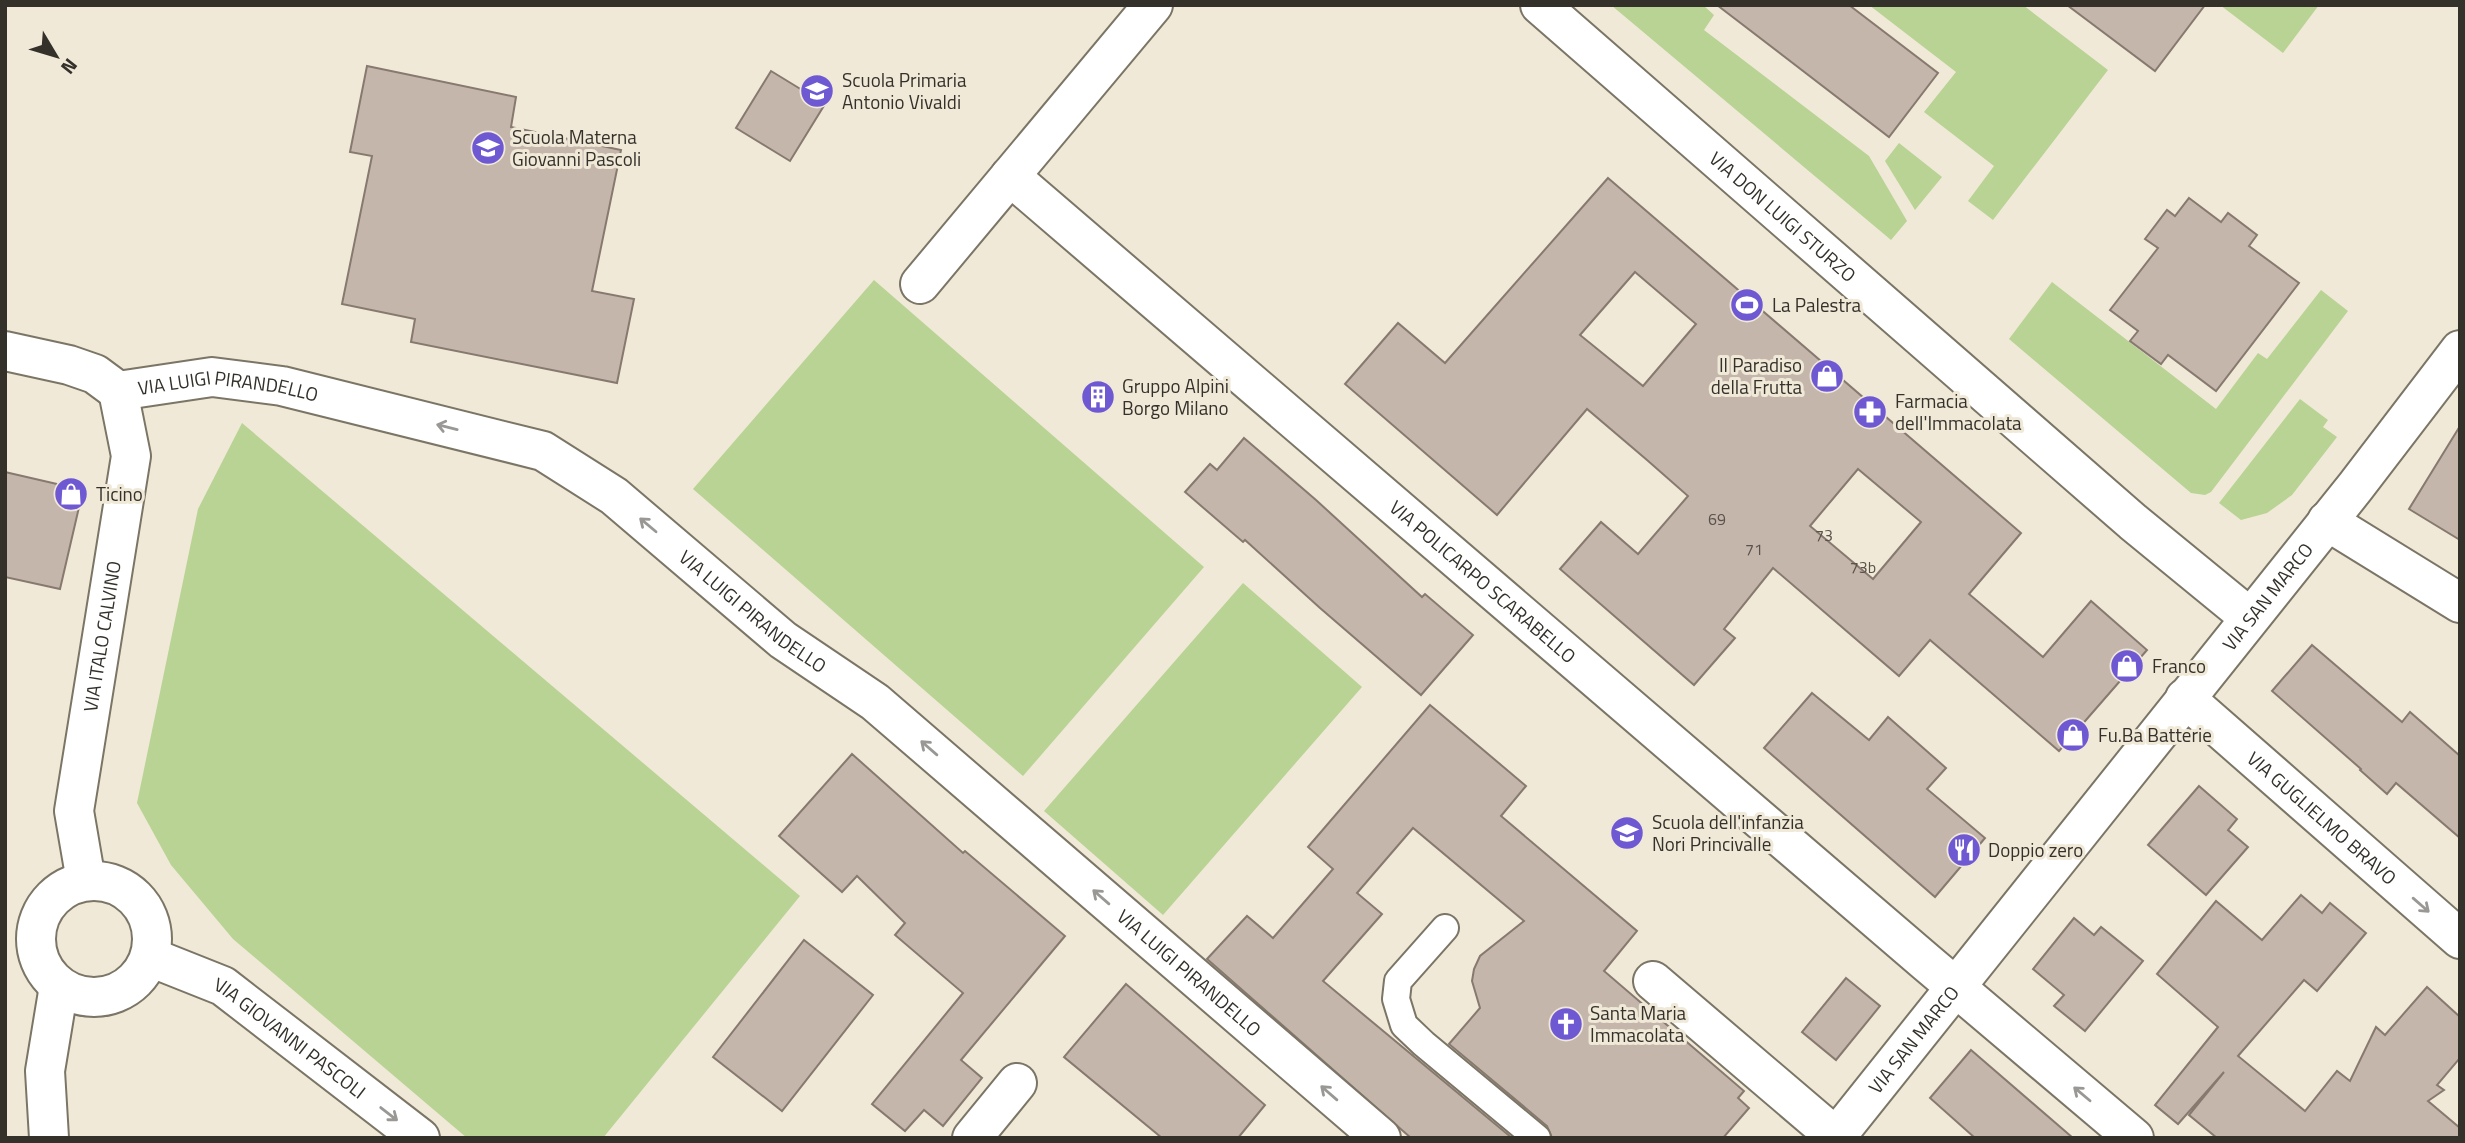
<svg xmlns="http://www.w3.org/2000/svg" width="2465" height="1143" font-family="'Titillium Web',sans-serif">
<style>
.green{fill:#b8d393}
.building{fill:#c5b6ab;stroke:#87796f;stroke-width:2;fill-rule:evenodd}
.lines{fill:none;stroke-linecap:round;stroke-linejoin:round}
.service-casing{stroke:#7b7566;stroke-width:30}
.minor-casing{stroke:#7b7566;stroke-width:42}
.tertiary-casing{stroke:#7b7566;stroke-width:42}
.secondary-casing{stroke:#7b7566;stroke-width:42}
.service{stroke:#fff;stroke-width:26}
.minor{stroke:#fff;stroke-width:38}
.tertiary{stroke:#fff;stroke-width:38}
.secondary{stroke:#fff;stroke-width:38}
.oneway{stroke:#9a9895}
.labels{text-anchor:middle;stroke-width:6;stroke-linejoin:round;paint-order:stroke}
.number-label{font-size:16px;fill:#58524b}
.poi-label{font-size:19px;fill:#34312b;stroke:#f0e9d8;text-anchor:start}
.street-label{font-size:19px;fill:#34312b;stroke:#f0e9d8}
</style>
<rect width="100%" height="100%" fill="#f0e9d8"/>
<g class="green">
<polygon points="1611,5 1703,5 1714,15 1704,30 1869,156 1907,221 1891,240"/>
<polygon points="1869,5 2023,5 2108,70 1993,220 1968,201 1994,166 1924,112 1956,72"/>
<polygon points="2220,5 2319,5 2283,53"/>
<polygon points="1899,143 1942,177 1915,210 1885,161"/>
<polygon points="874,280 1204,567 1023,776 693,489"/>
<polygon points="2052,282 2216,409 2258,353 2267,359 2321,290 2348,311 2211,492 2205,495 2191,493 2009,339"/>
<polygon points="2300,399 2328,420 2323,427 2337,437 2292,495 2267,513 2241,520 2219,503"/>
<polygon points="242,423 800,896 603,1138 467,1138 233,939 171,865 137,803 198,509"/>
<polygon points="1243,583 1362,687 1163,915 1044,811"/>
</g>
<g class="building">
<polygon points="1717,5 1849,5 1938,73 1889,137"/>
<polygon points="2067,5 2205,5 2155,71"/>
<polygon points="367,66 516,97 511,127 621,150 592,291 634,299 617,383 411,342 415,319 342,304 372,156 350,152"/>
<polygon points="771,71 825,104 790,161 736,128"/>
<path d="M1608,178L2021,533L1969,594L2043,657L2091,601L2147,650L2059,751L1930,640L1899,676L1773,568L1724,629L1735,638L1694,685L1560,569L1601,522L1638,554L1688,496L1647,460L1587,409L1497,515L1345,384L1398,323L1445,363ZM1635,272L1696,324L1643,386L1580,335ZM1858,469L1921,522L1873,579L1810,526Z"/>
<polygon points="2189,198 2221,222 2228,213 2257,235 2249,246 2299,283 2216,391 2168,355 2161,364 2130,341 2138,331 2110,310 2158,248 2145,239 2167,210 2175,216"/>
<polygon points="2460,426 2460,540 2409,509"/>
<polygon points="1244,438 1316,500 1422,597 1425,594 1473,635 1421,695 1320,608 1245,540 1243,542 1185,492 1210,464 1217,470"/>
<polygon points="5,472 83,490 60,589 5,577"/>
<polygon points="2312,645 2402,722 2410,712 2460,756 2460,838 2396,783 2387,794 2360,770 2361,769 2272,691"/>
<polygon points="1812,693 1869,740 1888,717 1946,768 1927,789 1985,838 1935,897 1764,748"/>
<polygon points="1430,705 1526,786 1501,816 1637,931 1604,971 1744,1091 1738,1098 1749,1108 1723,1138 1552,1138 1547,1126 1449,1044 1480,1008 1472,981 1474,969 1480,956 1524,921 1413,828 1357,893 1382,914 1323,981 1512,1138 1411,1138 1207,959 1247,916 1273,938 1333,869 1308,847"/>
<polygon points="852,754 963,853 965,851 1065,936 961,1060 982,1078 943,1126 924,1110 905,1131 872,1104 963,993 895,935 905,923 857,876 842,892 779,836"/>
<polygon points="2199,786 2237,819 2228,830 2248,847 2206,895 2148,845"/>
<polygon points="2301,895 2322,913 2330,903 2366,933 2317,991 2304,980 2238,1056 2305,1111 2337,1071 2350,1081 2376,1027 2385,1035 2427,987 2460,1017 2460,1058 2437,1085 2444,1090 2428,1101 2460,1128 2460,1138 2217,1138 2189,1115 2224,1072 2178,1124 2155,1105 2218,1027 2157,974 2216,901 2262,940"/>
<polygon points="2074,918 2094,935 2101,927 2143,961 2085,1031 2054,1006 2064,995 2033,969"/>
<polygon points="804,940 873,995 782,1111 713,1057"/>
<polygon points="1846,978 1880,1006 1836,1060 1802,1032"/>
<polygon points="1126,984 1265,1105 1238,1138 1162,1138 1064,1057"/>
<polygon points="1971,1050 2073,1138 1975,1138 1930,1098"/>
</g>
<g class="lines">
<g class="service-casing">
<polyline id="service" points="1445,928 1398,981 1396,999 1404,1025 1424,1044 1537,1138"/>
</g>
<g class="minor-casing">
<g id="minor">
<path id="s1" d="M1010,176L1926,962L2134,1138"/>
<polyline points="920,284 1153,5"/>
<path id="s2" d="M5,351L69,365L95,374L118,391L212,377L282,386L543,451L614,496L783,640L875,702L1381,1138"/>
<path id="s3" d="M2185,698L2460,939"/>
<circle cx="94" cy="939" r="58"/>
<path id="s4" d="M86,881L74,811L131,456L118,391"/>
<path id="s5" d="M150,957L223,986L420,1138"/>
<polyline points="1653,981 1836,1137"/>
<polyline points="49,1138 45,1071 59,986"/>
<polyline points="972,1138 1017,1083"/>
</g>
</g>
<g class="tertiary-casing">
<g id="tertiary">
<path id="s6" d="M1540,5L2133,522L2249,617"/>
<polyline points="2327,521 2460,603"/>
</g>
</g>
<g class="secondary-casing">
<g id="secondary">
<path id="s7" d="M1835,1138L2356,486L2460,350"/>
</g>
</g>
<use href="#service" class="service"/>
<use href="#minor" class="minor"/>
<use href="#tertiary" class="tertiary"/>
<use href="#secondary" class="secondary"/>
</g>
<defs><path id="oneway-shaft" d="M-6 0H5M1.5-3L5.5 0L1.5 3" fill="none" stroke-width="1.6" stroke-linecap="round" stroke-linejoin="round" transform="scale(1.75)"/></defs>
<g class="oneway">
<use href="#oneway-shaft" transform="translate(447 427) rotate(-166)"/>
<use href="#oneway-shaft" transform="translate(648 525) rotate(-140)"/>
<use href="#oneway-shaft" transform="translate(929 748) rotate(-139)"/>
<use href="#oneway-shaft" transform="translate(1101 897) rotate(-139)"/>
<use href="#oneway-shaft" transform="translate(2421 905) rotate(41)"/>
<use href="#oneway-shaft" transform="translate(1329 1093) rotate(-139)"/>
<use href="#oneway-shaft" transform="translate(2082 1094) rotate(-140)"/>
<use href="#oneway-shaft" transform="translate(389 1114) rotate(38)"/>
</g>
<defs>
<g id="school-disc" transform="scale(1.75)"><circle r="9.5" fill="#6f59d3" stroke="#f0e9d8"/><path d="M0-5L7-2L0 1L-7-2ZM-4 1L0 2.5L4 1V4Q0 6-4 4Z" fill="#fff"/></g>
<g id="stadium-disc" transform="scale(1.75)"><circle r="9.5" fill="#6f59d3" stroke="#f0e9d8"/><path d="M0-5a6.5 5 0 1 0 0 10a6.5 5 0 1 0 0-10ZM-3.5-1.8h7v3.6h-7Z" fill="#fff"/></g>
<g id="shop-disc" transform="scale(1.75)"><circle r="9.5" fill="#6f59d3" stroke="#f0e9d8"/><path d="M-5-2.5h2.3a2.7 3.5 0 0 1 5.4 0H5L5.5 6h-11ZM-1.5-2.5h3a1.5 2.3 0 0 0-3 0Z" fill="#fff"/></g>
<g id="building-disc" transform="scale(1.75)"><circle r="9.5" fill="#6f59d3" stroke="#f0e9d8"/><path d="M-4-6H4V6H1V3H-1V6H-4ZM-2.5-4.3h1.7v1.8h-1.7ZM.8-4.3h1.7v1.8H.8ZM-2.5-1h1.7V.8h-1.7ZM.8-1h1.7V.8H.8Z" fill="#fff"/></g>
<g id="pharmacy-disc" transform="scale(1.75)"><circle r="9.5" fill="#6f59d3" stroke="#f0e9d8"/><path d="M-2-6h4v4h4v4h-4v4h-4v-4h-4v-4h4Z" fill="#fff"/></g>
<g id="restaurant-disc" transform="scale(1.75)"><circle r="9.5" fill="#6f59d3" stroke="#f0e9d8"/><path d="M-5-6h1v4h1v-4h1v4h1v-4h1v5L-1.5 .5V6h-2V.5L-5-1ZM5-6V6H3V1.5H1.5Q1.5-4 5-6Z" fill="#fff"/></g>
<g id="church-disc" transform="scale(1.75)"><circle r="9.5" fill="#6f59d3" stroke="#f0e9d8"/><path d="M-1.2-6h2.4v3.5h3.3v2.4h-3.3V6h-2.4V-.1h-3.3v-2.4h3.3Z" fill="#fff"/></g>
</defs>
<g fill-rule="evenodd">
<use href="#school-disc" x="817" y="91"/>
<use href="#school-disc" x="488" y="148"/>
<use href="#stadium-disc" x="1747" y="305"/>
<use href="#shop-disc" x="1827" y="376"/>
<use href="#building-disc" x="1098" y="397"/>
<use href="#pharmacy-disc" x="1870" y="412"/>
<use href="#shop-disc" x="71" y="494"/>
<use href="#shop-disc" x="2127" y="666"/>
<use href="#shop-disc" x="2073" y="735"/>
<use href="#school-disc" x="1627" y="833"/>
<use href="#restaurant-disc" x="1964" y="850"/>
<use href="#church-disc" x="1566" y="1024"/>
</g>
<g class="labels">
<g class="number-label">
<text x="1717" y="525">69</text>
<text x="1824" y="541">73</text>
<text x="1754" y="555">71</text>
<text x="1863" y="573">73b</text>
</g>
<g class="poi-label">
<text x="842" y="87">Scuola Primaria<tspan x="842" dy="22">Antonio Vivaldi</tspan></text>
<text x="512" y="144">Scuola Materna<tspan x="512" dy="22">Giovanni Pascoli</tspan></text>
<text x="1772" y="312">La Palestra</text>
<text x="1802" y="372" text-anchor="end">Il Paradiso<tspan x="1802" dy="22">della Frutta</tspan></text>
<text x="1122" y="393">Gruppo Alpini<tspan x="1122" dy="22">Borgo Milano</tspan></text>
<text x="1895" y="408">Farmacia<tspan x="1895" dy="22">dell'Immacolata</tspan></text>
<text x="96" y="501">Ticino</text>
<text x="2152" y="673">Franco</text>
<text x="2098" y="742">Fu.Ba Batterie</text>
<text x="1652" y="829">Scuola dell'infanzia<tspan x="1652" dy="22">Nori Princivalle</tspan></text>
<text x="1988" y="857">Doppio zero</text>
<text x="1590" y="1020">Santa Maria<tspan x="1590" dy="22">Immacolata</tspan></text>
</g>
<g class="street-label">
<text dy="7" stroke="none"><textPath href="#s6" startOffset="322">VIA DON LUIGI STURZO</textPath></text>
<text dy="7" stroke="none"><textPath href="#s2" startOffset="233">VIA LUIGI PIRANDELLO</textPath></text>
<text dy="7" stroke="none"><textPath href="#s1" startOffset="623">VIA POLICARPO SCARABELLO</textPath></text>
<text dy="7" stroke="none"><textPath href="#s7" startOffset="693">VIA SAN MARCO</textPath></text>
<text dy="7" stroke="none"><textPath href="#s2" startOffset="821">VIA LUIGI PIRANDELLO</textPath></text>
<text dy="7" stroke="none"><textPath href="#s4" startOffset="248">VIA ITALO CALVINO</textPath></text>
<text dy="7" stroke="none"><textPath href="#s3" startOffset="182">VIA GUGLIELMO BRAVO</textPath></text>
<text dy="7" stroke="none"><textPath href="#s2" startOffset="1388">VIA LUIGI PIRANDELLO</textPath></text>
<text dy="7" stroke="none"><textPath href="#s5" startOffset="163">VIA GIOVANNI PASCOLI</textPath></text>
<text dy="7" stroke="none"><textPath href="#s7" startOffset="126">VIA SAN MARCO</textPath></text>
</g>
</g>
<rect width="2465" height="1143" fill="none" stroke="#34312b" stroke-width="14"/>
<g transform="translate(56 56) rotate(128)" stroke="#f0e9d8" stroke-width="5" paint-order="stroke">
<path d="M0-5L12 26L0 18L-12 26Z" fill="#34312b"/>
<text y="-10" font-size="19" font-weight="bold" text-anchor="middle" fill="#34312b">N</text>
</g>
</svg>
